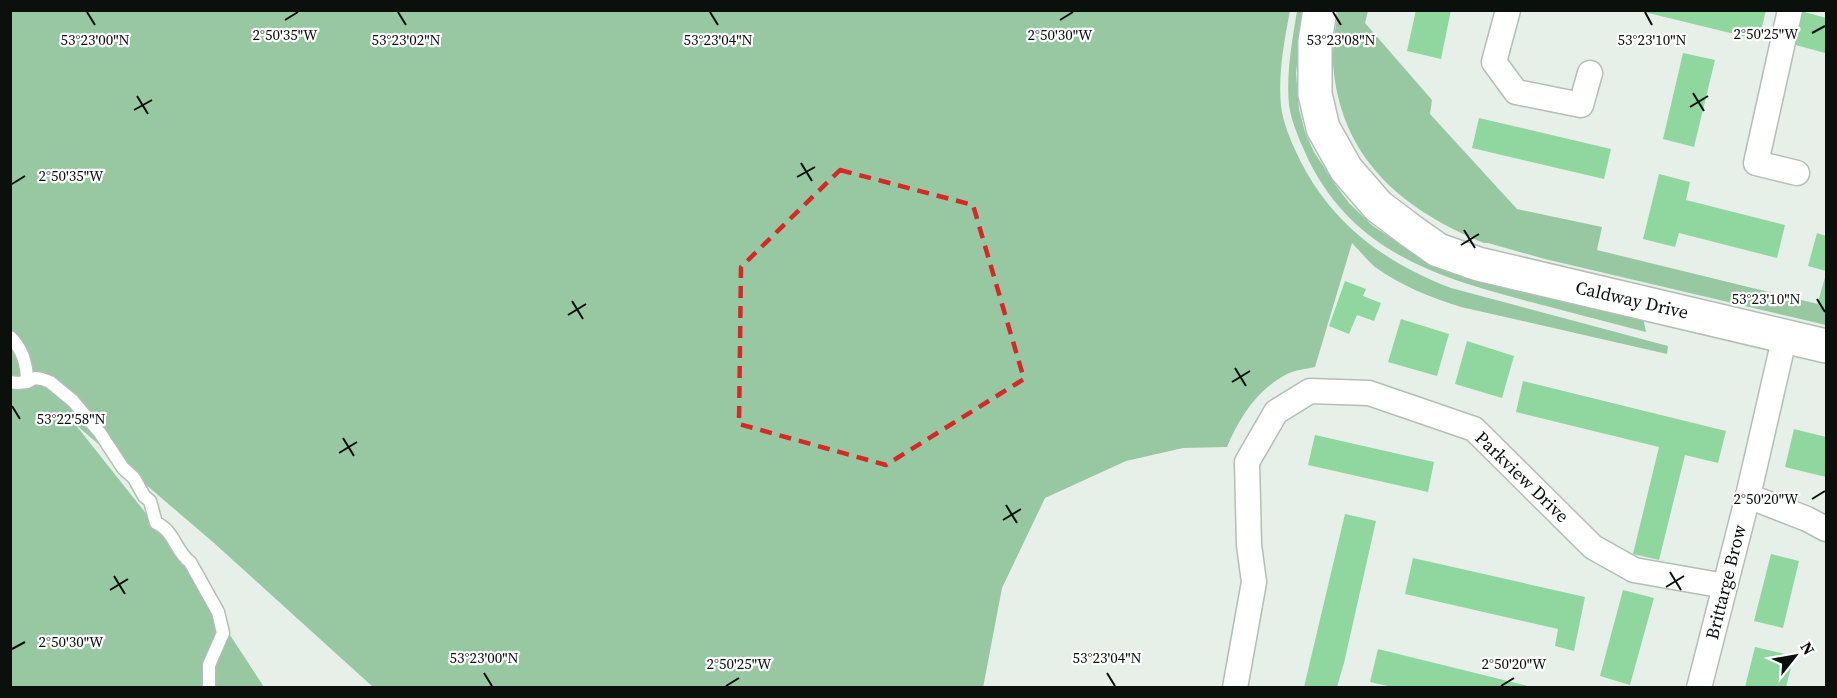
<svg xmlns="http://www.w3.org/2000/svg" width="1837" height="698" font-family="'Source Serif 4',serif">
<style>
.green{fill:#97c8a1}
.building{fill:#90d69f}
.lines{fill:none;stroke-linecap:round;stroke-linejoin:round}
.lane-casing{stroke:#b4beb6;stroke-width:15}
.street-casing{stroke:#b4beb6;stroke-width:27}
.secondary-casing{stroke:#b4beb6;stroke-width:36}
.lane{stroke:#fff;stroke-width:12}
.street{stroke:#fff;stroke-width:24}
.secondary{stroke:#fff;stroke-width:33}
.marked{fill:none;stroke:#d62828;stroke-width:4.5;stroke-dasharray:12 8;stroke-linejoin:round}
.ticks{fill:none;stroke:#0c100d;stroke-width:2}
.labels{text-anchor:middle;stroke-width:4.5;stroke-linejoin:round;paint-order:stroke}
.street-label{font-size:18px;fill:#0c100d;stroke:#fff}
.ticks-label{font-size:15px;text-anchor:middle;fill:#0c100d;stroke:#fff;stroke-width:4.5;stroke-linejoin:round;paint-order:stroke}
</style>
<rect width="100%" height="100%" fill="#e6f0e8"/>
<g class="green">
<path d="M10,11H1290C1284,42 1278,74 1281,106C1283,122 1290,139 1297,154C1329,222 1383,262 1451,288L1668,346L1667,354L1461,307C1430,297 1401,286 1375,267C1367,260 1360,251 1352,243L1315,367C1306,369 1295,370 1287,374C1258,389 1239,418 1227,447L1183,448L1126,461L1045,498L1002,588L983,688L373,687L214,543L75,424L171,545L264,687H11Z"/>
<path d="M1297,11H1304L1296,73L1299,109L1305,132L1314,152L1337,187L1349,203L1373,226L1414,253L1643,317L1646,332C1607,322 1569,312 1531,302C1439,278 1355,253 1309,161C1301,143 1292,125 1289,105C1286,74 1292,42 1297,11Z"/>
<path d="M1338,11H1368L1365,23L1432,100L1430,114L1517,209L1602,227L1597,250L1826,306V325L1545,259L1488,243H1484C1406,211 1345,163 1334,74C1331,53 1335,31 1338,11Z"/>
</g>
<g class="building">
<polygon points="1416,10 1451,10 1441,59 1407,51"/>
<polygon points="1636,10 1766,10 1759,40"/>
<polygon points="1801,11 1826,18 1825,53 1792,44"/>
<polygon points="1683,53 1715,60 1694,147 1663,139"/>
<polygon points="1479,118 1611,149 1604,179 1472,148"/>
<polygon points="1659,174 1690,182 1686,200 1785,225 1777,258 1679,233 1675,247 1643,239"/>
<polygon points="1817,233 1826,236 1826,271 1808,266"/>
<polygon points="1826,274 1826,308 1817,305"/>
<polygon points="1345,281 1366,289 1363,296 1381,303 1374,321 1357,315 1349,334 1329,326"/>
<polygon points="1401,319 1449,334 1437,376 1388,362"/>
<polygon points="1467,341 1514,356 1502,398 1455,384"/>
<polygon points="1523,381 1726,431 1718,463 1685,455 1659,560 1633,554 1659,447 1516,412"/>
<polygon points="1794,429 1826,437 1826,477 1785,467"/>
<polygon points="1315,435 1434,462 1428,492 1308,465"/>
<polygon points="1345,514 1376,521 1344,663 1337,687 1304,687"/>
<polygon points="1771,554 1799,561 1783,628 1754,621"/>
<polygon points="1413,558 1585,597 1574,651 1555,646 1558,629 1405,594"/>
<polygon points="1623,590 1654,598 1630,685 1600,676"/>
<polygon points="1755,647 1794,656 1786,687 1745,687"/>
<polygon points="1378,649 1532,687 1392,687 1370,682"/>
</g>
<g class="lines">
<g class="lane-casing">
<g id="lane">
<path d="M10,337C23,349 27,365 27,382"/>
<path d="M10,382L17,383L27,382L35,378L42,379L50,382L73,401L100,433L123,468L134,478L144,496L150,501L156,523C174,530 175,551 190,562L218,612L223,633L209,665V688"/>
</g>
</g>
<g class="street-casing">
<g id="street">
<polyline points="1508,10 1494,62 1516,92 1581,105 1590,73"/>
<polyline points="1790,10 1756,163 1797,173"/>
<polyline points="1748,496 1807,519 1826,529"/>
<polyline points="1235,688 1254,582 1249,545 1247,462 1276,412 1310,391 1369,393 1474,429 1593,547 1634,570 1725,586"/>
<polyline points="1699,688 1748,496 1785,335"/>
</g>
</g>
<g class="secondary-casing">
<polyline id="secondary" points="1320,10 1315,41 1315,94 1323,128 1346,169 1378,206 1411,231 1438,250 1478,264 1826,346"/>
</g>
<use href="#lane" class="lane"/>
<use href="#street" class="street"/>
<use href="#secondary" class="secondary"/>
</g>
<path class="marked" d="M840,170L973,205L1024,379L886,465L739,424L741,267Z"/>
<path class="ticks" d="M87,12L95,25M398,12L406,25M710,12L718,25M1333,12L1341,25M1645,12L1652,25M285,20L298,12M1060,20L1073,12M1812,33L1825,26M1693,93L1704,111M137,96L148,114M1690,107L1708,96M134,110L152,100M801,163L812,181M797,177L815,167M12,184L25,176M1464,230L1475,248M1461,245L1479,234M1817,299L1825,312M572,301L583,319M568,315L586,304M1235,368L1246,386M1232,382L1250,371M12,406L20,419M343,438L354,456M339,453L357,442M1812,499L1825,491M1006,505L1017,523M1003,520L1021,509M1670,572L1681,590M114,576L125,594M1666,587L1684,576M110,590L128,579M12,649L25,642M484,673L492,686M1107,673L1115,686M726,686L739,678M1501,686L1514,678"/>
<g class="labels">
<g class="street-label">
<text transform="translate(1632 300) rotate(13)" y="6">Caldway Drive</text>
<text transform="translate(1522 477) rotate(44)" y="6">Parkview Drive</text>
<text transform="translate(1726 582) rotate(-76)" y="6">Brittarge Brow</text>
</g>
</g>
<g class="ticks-label">
<text x="1766" y="39">2°50'25"W</text>
<text x="285" y="40">2°50'35"W</text>
<text x="1060" y="40">2°50'30"W</text>
<text x="406" y="45">53°23'02"N</text>
<text x="1652" y="45">53°23'10"N</text>
<text x="95" y="45">53°23'00"N</text>
<text x="718" y="45">53°23'04"N</text>
<text x="1341" y="45">53°23'08"N</text>
<text x="71" y="181">2°50'35"W</text>
<text x="1766" y="304">53°23'10"N</text>
<text x="71" y="424">53°22'58"N</text>
<text x="1766" y="504">2°50'20"W</text>
<text x="71" y="647">2°50'30"W</text>
<text x="484" y="663">53°23'00"N</text>
<text x="1107" y="663">53°23'04"N</text>
<text x="739" y="669">2°50'25"W</text>
<text x="1514" y="669">2°50'20"W</text>
</g>
<rect width="1837" height="698" fill="none" stroke="#0c100d" stroke-width="24"/>
<g transform="translate(1795 656) rotate(59)" stroke="#ffffff" stroke-width="4.5" paint-order="stroke">
<path d="M0-4.5L10 22L0 15L-10 22Z" fill="#0c100d"/>
<text y="-9" font-size="16" font-weight="bold" text-anchor="middle" fill="#0c100d">N</text>
</g>
</svg>
